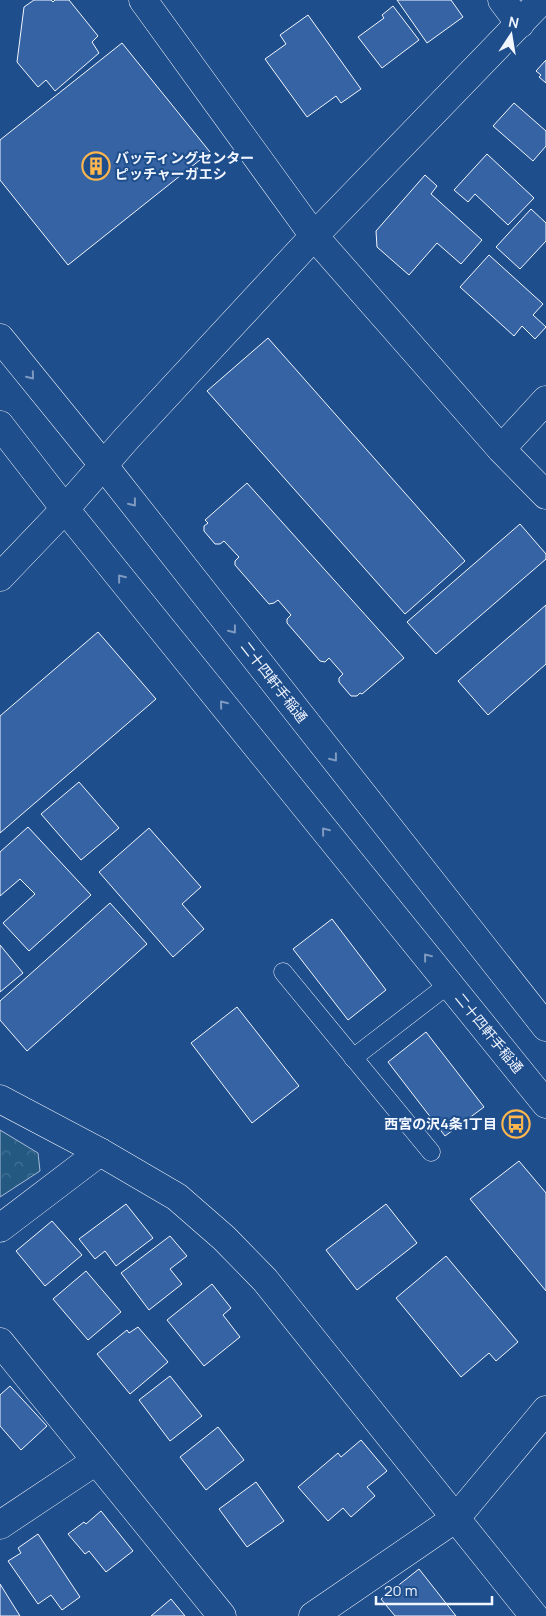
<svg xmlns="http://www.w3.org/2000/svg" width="546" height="1616" font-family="Manrope,'Noto Sans JP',sans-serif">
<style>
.park{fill:url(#park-crowns);stroke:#a8bbd7}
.building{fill:#3563a3;stroke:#f2f6ff}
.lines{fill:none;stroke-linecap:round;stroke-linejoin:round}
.lane-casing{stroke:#f2f6ff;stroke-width:19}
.street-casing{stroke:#f2f6ff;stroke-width:29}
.secondary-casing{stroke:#f2f6ff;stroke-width:29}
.lane{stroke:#1f4e8c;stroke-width:18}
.street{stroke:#1f4e8c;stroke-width:28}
.secondary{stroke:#1f4e8c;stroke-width:28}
.oneway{stroke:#7e9ac0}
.labels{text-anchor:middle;stroke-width:4;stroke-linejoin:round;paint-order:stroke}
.poi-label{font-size:14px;font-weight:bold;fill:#f2f6ff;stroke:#1f4e8c;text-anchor:start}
.street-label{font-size:14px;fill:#f2f6ff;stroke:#1f4e8c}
</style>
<defs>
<pattern id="park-crowns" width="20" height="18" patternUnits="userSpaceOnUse" patternTransform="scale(1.25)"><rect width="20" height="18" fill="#245a82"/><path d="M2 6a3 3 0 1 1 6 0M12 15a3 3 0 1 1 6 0" fill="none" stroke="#447295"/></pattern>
</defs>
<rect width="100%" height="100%" fill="#1f4e8c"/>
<polygon class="park" points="0,1130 38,1153 40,1171 0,1197"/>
<g class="building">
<polygon points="34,0 51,0 53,2 55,0 69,0 98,36 92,42 99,53 55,91 46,80 38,87 17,62 24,7"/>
<polygon points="397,0 451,0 463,17 427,43"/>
<polygon points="393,6 419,40 382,68 358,37 384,18 382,15"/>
<polygon points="308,15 361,89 341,103 336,96 307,117 265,59 286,44 280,35"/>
<polygon points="122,43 210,152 68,265 0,180 0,140"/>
<polygon points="546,60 546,83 539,77 541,75 536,71"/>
<polygon points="514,103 546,131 546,146 533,161 493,126"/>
<polygon points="487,154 534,198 508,225 475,194 468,202 454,190"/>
<polygon points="425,175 437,186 431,194 482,240 461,264 437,243 409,275 377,247 376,231"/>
<polygon points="531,209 546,223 546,241 520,269 496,247"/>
<polygon points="489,255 543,304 533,315 546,327 535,339 522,326 514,336 460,287"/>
<polygon points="268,338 465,561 405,614 207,391"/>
<polygon points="247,483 404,658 362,694 360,693 357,696 351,696 339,682 339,678 343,674 329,658 325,662 320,661 287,623 287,619 291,615 278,600 274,603 269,604 235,565 235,561 239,557 224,541 220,544 215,544 204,531 204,526 208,523 205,520"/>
<polygon points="520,524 546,554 546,559 436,654 407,622"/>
<polygon points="546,605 546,664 488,715 458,681"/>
<polygon points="98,632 156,699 0,833 0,716"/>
<polygon points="79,782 119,828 81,860 41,814"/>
<polygon points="28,827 91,895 29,951 3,923 35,894 20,879 0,896 0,852"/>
<polygon points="149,828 201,887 182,904 204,929 173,957 99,872"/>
<polygon points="110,903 147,944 27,1051 0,1020 0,1001"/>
<polygon points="332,919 386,990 348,1020 293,949"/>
<polygon points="0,945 23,973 0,992"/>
<polygon points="237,1007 299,1086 252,1123 191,1043"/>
<polygon points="426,1032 484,1107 445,1136 388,1062"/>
<polygon points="519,1161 546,1193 546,1291 470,1199"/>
<polygon points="126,1204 153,1238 116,1266 105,1251 95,1259 79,1239"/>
<polygon points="386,1204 417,1243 357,1290 326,1250"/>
<polygon points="52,1221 82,1255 45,1286 16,1251"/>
<polygon points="170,1236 187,1256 170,1269 182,1284 149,1310 121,1273"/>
<polygon points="446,1256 518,1342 496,1361 489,1353 461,1377 396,1298"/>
<polygon points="86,1271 121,1312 88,1340 53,1299"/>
<polygon points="212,1284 231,1308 223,1315 240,1337 204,1366 167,1320"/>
<polygon points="138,1327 168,1362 130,1394 97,1354 127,1330 129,1333"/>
<polygon points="170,1376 202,1416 170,1441 139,1400"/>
<polygon points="10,1386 47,1426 21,1450 0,1426 0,1395"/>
<polygon points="218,1427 244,1460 206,1490 180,1457"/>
<polygon points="361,1440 387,1471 367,1487 375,1496 351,1517 343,1508 328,1521 298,1487 338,1453 341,1457"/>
<polygon points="256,1482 284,1521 247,1547 219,1509"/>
<polygon points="101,1511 133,1551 106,1572 89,1551 85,1554 68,1534 84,1522 86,1524"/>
<polygon points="38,1534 80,1597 62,1610 51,1595 38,1604 8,1561 21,1553 18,1548"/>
<polygon points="419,1569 456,1616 395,1616 381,1599"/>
<polygon points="0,1584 20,1616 0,1616"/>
<polygon points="171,1599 185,1616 151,1616"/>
</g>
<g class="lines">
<g class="lane-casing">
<g id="lane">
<polyline points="283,972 431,1152"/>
<polyline points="353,1058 449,984"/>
</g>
</g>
<g class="street-casing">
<g id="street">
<polyline points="143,0 314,236 501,449 546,495"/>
<polyline points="502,0 520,24"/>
<polyline points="501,449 546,400"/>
<polyline points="0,577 65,509 127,438 314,236 542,0"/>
<polyline points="0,1099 100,1152 177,1197 224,1238 265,1280 534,1616"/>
<polyline points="0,1228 100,1152"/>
<polyline points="0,1342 222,1616"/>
<polyline points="0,1525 96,1461"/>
<polyline points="313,1616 456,1518 546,1410"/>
</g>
</g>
<g class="secondary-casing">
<g id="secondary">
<polyline points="0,338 104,466 546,1027"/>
<polyline points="0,425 65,509 546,1104"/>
</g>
</g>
<use href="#lane" class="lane"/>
<use href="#street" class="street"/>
<use href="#secondary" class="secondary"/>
</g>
<defs><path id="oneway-chevron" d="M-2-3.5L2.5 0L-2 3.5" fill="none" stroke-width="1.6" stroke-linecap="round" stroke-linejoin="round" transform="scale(1.25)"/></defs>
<g class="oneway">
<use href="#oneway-chevron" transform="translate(31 376) rotate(51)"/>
<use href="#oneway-chevron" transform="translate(133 503) rotate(52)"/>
<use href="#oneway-chevron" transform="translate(121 578) rotate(-129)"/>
<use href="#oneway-chevron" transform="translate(233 630) rotate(52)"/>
<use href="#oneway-chevron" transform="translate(223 704) rotate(-129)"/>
<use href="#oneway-chevron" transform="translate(334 758) rotate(52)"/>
<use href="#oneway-chevron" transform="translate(325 831) rotate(-129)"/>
<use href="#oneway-chevron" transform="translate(427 957) rotate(-129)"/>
</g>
<defs>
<g id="building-ring" transform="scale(1.4375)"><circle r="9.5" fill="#1f4e8c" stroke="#ffb74d" stroke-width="1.5"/><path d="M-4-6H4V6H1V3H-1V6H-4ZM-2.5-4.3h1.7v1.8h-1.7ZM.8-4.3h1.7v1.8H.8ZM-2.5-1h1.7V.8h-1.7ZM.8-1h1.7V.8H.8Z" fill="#ffb74d"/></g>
<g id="bus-ring" transform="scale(1.4375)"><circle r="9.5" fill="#1f4e8c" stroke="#ffb74d" stroke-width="1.5"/><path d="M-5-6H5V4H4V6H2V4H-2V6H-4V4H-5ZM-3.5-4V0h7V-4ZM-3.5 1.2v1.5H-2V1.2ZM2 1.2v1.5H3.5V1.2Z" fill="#ffb74d"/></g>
</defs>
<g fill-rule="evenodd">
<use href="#building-ring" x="96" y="166"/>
<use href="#bus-ring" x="516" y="1124"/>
</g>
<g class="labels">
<g class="poi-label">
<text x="115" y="163">バッティングセンター<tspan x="115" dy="16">ピッチャーガエシ</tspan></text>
<text x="497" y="1129" text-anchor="end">西宮の沢4条1丁目</text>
</g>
<g class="street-label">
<text transform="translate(274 682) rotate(52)" y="5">二十四軒手稲通</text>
<text transform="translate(489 1033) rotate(51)" y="5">二十四軒手稲通</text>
</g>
</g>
<g transform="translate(511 35) rotate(12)" stroke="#1f4e8c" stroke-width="4" paint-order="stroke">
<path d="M0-4L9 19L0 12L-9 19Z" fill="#f2f6ff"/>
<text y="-8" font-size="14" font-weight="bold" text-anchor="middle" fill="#f2f6ff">N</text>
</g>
<path d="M376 1596v8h116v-8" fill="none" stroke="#f2f6ff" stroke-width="2.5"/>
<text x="384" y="1596" font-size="15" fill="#f2f6ff" stroke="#1f4e8c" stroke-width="4" paint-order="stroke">20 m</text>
</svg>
